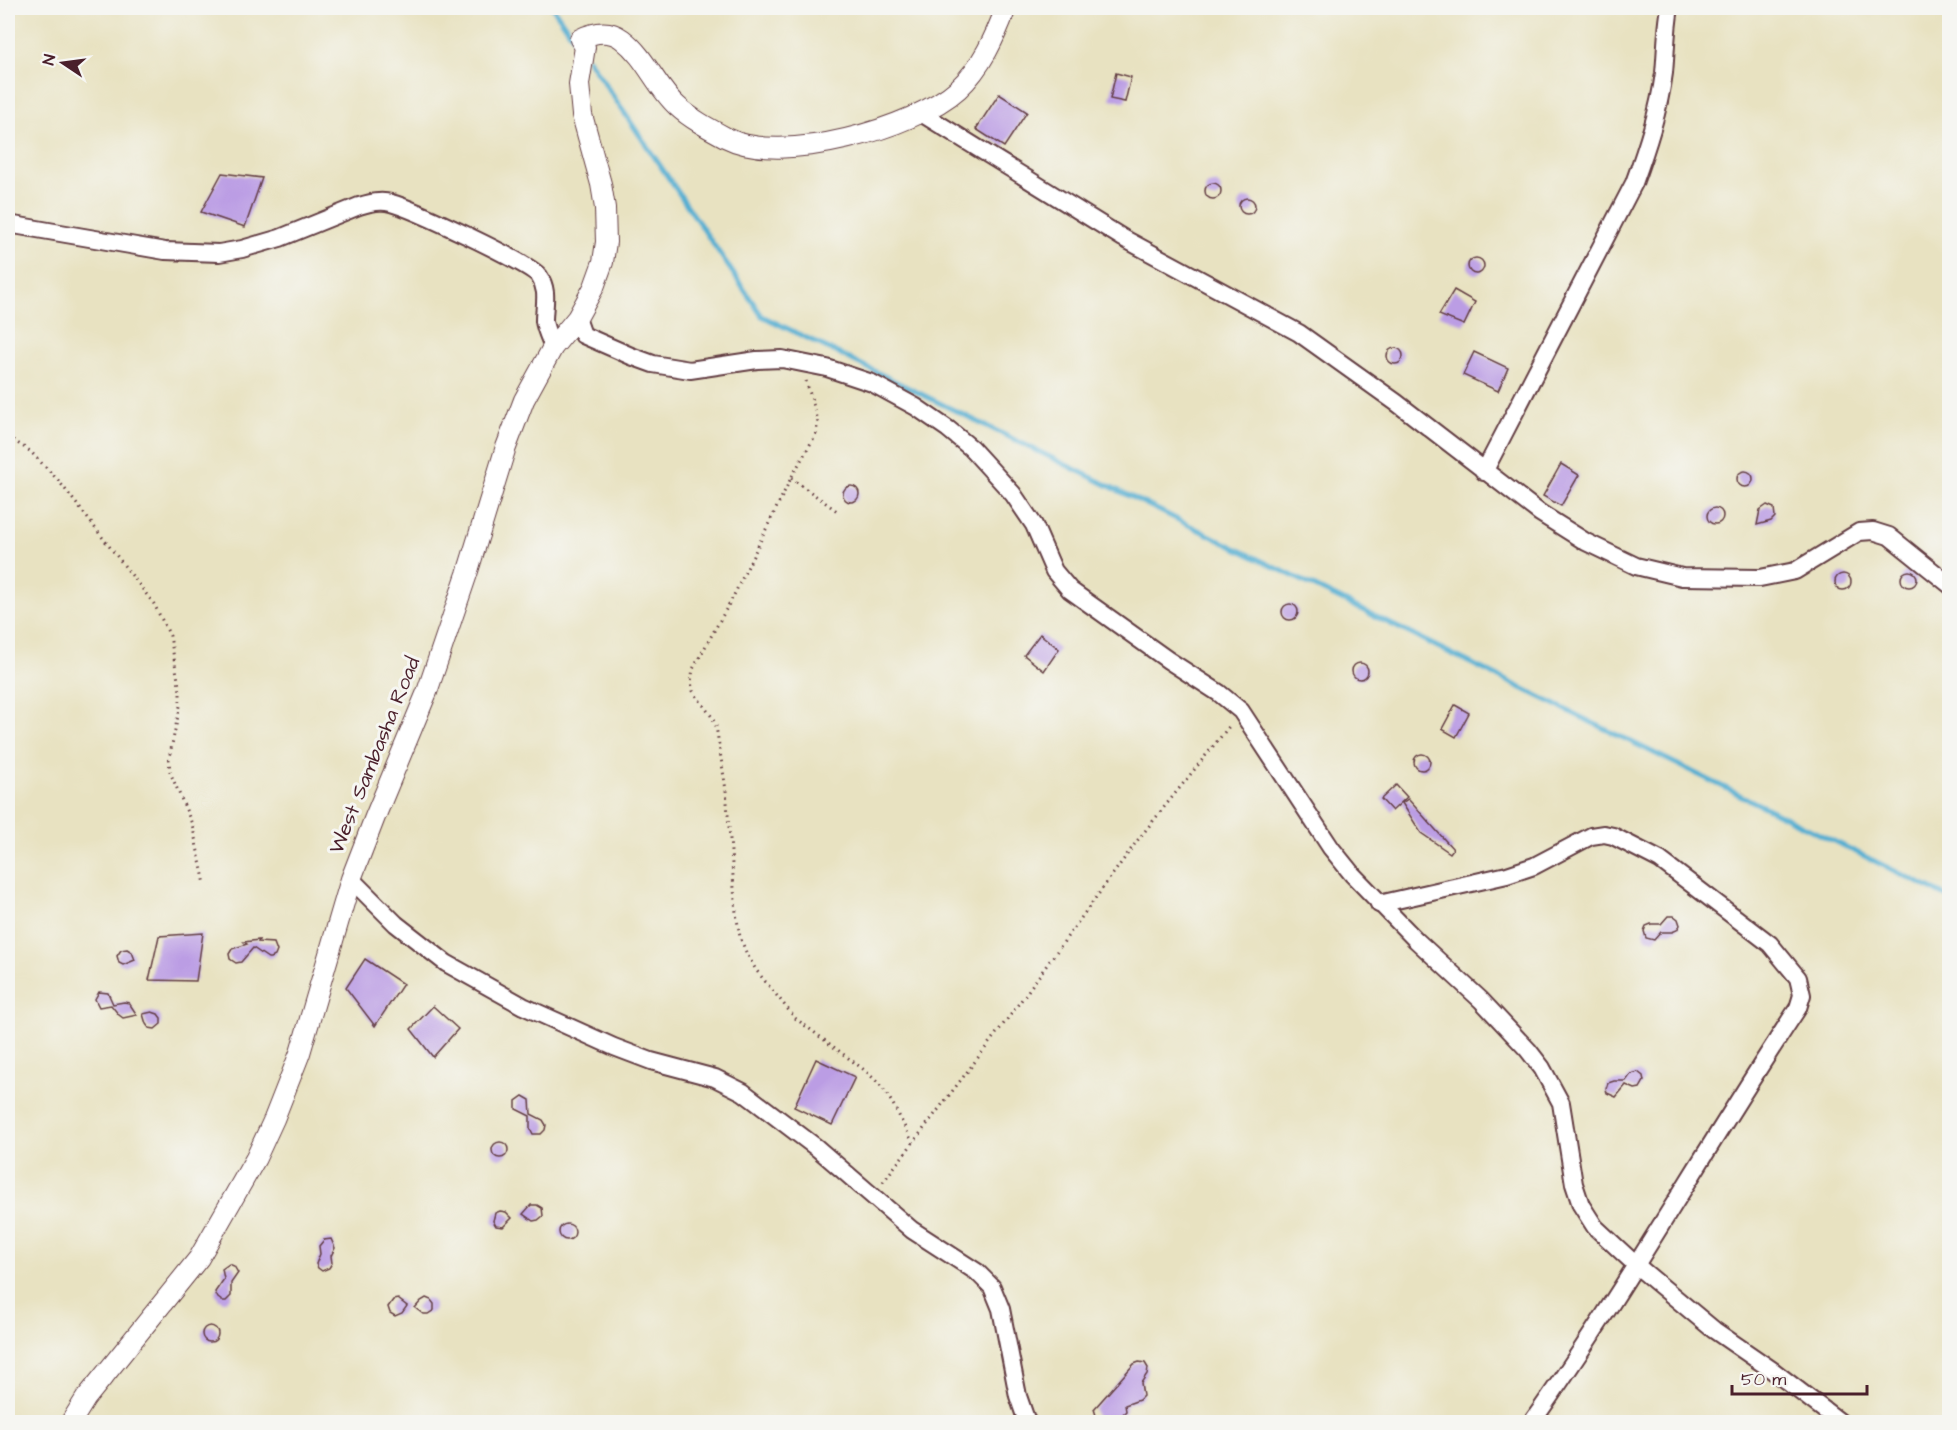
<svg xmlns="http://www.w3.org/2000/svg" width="1957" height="1430" font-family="'Architects Daughter',sans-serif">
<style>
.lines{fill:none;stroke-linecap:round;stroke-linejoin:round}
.stream{stroke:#53aed1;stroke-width:5}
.building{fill:#bb9de4}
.minor-casing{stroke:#623c42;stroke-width:20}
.tertiary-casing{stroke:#623c42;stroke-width:22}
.path{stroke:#623c42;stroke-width:3;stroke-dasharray:1.5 4.5;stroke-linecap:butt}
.minor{stroke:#fff;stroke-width:16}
.tertiary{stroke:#fff;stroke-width:20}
.labels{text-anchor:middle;stroke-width:6;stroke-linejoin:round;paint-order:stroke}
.street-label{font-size:21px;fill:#4a1f2b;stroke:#f6f6f2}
</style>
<rect width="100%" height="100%" fill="#f6f6f2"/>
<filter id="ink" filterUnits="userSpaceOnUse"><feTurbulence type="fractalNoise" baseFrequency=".0167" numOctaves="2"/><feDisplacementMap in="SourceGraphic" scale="12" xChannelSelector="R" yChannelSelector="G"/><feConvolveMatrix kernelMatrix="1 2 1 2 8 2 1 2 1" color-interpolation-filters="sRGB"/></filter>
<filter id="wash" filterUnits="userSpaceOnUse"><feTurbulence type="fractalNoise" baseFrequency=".008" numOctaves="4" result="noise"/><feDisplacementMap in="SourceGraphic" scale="24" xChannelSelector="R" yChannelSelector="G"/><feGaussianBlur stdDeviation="1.35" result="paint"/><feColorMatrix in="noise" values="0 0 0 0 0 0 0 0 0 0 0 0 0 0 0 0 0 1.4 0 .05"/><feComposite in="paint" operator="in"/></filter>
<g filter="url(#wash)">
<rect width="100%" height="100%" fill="#e8e2c1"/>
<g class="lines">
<g class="stream">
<polyline points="553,8 574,38"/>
<polyline points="588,59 762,316 1950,898"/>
</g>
</g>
<g id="blocks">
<g class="building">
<polygon points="1116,73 1131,77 1125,102 1110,99"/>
<polygon points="999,94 1027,112 1004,147 976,129"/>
<polygon points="222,173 262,178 245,227 201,212"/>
<circle cx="1213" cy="191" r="8"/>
<circle cx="1247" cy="206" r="8"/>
<circle cx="1476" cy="266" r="8"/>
<polygon points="1454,290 1475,302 1464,325 1439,315"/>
<circle cx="1395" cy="356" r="8"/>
<polygon points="1474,352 1508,368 1498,391 1463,375"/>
<polygon points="1561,464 1579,475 1561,506 1543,496"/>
<circle cx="1745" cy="479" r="8"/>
<circle cx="851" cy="494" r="8"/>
<polygon points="1767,505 1774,508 1775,517 1771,521 1757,525 1760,510"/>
<circle cx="1715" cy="516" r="8"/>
<circle cx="1909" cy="579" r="8"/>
<circle cx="1843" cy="582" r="8"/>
<circle cx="1290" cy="612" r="8"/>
<polygon points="1040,634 1059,649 1044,671 1024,655"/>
<circle cx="1360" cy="671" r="8"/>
<polygon points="1455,705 1469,713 1456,737 1442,729"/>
<circle cx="1422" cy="762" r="8"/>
<polygon points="1396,785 1407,797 1392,811 1381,799"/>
<polygon points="1408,799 1453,849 1450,853 1421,833 1402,803"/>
<polygon points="1668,916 1674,916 1678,919 1680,925 1677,930 1672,932 1661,932 1654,940 1646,938 1644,931 1646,926 1651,924 1661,924"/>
<polygon points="203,933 196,981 149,980 159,936"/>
<polygon points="259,940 258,942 274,943 277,951 275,956 271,958 268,958 253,948 241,962 236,963 230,959 229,954 232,949 247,944 244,942"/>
<polygon points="127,949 132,952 135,960 123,965 119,963 117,956 121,950"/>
<polygon points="365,959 403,984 375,1026 346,988"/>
<polygon points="99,992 108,993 113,1004 124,1002 129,1003 137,1015 123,1018 119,1015 111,1005 99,1007 95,999"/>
<polygon points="433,1006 458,1029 433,1057 411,1029"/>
<polygon points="152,1012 158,1014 161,1018 161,1024 155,1029 149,1028 146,1024 143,1014"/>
<polygon points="816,1059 855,1077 832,1125 794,1107"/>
<polygon points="1638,1072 1643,1076 1644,1081 1640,1088 1635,1089 1626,1085 1616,1097 1607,1093 1606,1089 1608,1083 1614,1081 1626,1081 1631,1074"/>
<polygon points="523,1096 530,1100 531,1114 543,1120 546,1125 545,1130 541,1134 533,1134 530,1128 530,1116 516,1109 516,1101"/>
<circle cx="500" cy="1150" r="8"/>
<polygon points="531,1205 537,1205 542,1208 543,1216 538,1220 533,1221 523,1214"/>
<polygon points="500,1211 506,1212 512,1218 503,1227 496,1226 493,1221 495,1213"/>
<circle cx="567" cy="1232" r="8"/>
<polygon points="331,1239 335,1248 331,1256 332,1263 329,1268 322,1271 318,1268 316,1264 320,1254 319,1246 324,1240"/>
<polygon points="229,1264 234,1266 238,1273 231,1283 231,1296 226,1301 222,1301 218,1298 215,1292 224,1279 222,1269"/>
<polygon points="426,1298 431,1300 434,1304 434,1310 428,1314 423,1314 415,1308 421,1301"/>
<polygon points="398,1299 407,1306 402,1313 395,1316 390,1313 388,1307 393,1300"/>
<circle cx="210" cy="1334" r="8"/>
<polygon points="1139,1362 1145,1363 1148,1368 1147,1374 1141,1383 1143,1396 1139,1400 1125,1405 1126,1411 1115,1422 1098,1422 1094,1409 1134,1364"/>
</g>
</g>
</g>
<g filter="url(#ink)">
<use href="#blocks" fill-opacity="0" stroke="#623c42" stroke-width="1.5"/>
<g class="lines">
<g class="minor-casing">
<g id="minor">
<polyline points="921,113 1123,238 1299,333 1397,403 1540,513 1586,542 1636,566 1682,577 1760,578 1795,571 1859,532 1873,531 1889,536 1950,585"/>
<path d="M8,224L165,251L219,253L242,249L280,238L359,206C370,203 380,200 391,203C411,208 530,263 539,276C549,291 544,304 544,321C545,329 550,339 553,347"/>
<polyline points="577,318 583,335 631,356 653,364 690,370 757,360 782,359 827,368 872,383 916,407 948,429 971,448 1013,494 1034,525 1054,571 1070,590 1168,660 1219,693 1241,711 1331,848 1352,874 1416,940 1481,1000 1528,1050 1542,1068 1561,1103 1574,1184 1581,1205 1595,1227 1637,1266 1714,1330 1772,1370 1840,1422"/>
<path d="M1484,472L1634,183C1647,147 1659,111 1664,73C1666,52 1666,29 1670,8"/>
<polyline points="351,879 396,924 446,963 523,1006 614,1047 651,1061 715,1078 743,1092 817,1148 912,1230 977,1272 992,1287 1001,1309 1018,1396 1027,1422"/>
<path d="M1379,904L1507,875L1534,866L1591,836L1604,834L1613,836L1660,860L1770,944L1798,978L1802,995L1798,1008C1707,1145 1627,1288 1532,1422"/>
</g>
</g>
<g class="tertiary-casing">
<path id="tertiary" d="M71,1422L86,1398L199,1258L256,1158L274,1119L300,1053L351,879L375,817L427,692L467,574L505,450L524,400L553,347L577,318L594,287L603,262L606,242L605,208L601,184L582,115L579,84L585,47L580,39C594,32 609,29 622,39C646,57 656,87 677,106C691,119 710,129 727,138C781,166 915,128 958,89C982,67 995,37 1006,8"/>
</g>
<g class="path">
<polyline points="806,381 818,420 816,434 791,478 734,595 693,669 691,682 693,691 712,717 716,726 726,790 736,913 740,937 746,952 756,970 795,1018 867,1072 882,1087 893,1104 913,1143"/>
<polyline points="8,437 30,451 58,480 154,604 170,636 180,691 180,706 169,759 170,772 192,824 205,884"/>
<polyline points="791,478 837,511"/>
<polyline points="883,1182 1009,1017 1137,841 1231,724"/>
</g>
<use href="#minor" class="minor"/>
<use href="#tertiary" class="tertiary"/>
</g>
</g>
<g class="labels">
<g class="street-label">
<text transform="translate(374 755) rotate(-68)" y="7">West Sambasha Road</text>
</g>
</g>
<rect width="1957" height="1430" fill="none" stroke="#f6f6f2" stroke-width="30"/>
<g transform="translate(63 63) rotate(283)" stroke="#f6f6f2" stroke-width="4.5" paint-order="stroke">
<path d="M0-4.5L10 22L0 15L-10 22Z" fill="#4a1f2b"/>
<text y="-9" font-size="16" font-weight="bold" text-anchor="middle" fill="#4a1f2b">N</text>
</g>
<path d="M1732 1385v9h135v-9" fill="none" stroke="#4a1f2b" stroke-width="3"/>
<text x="1741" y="1385" font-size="18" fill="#4a1f2b" stroke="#f6f6f2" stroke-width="4.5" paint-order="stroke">50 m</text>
</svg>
